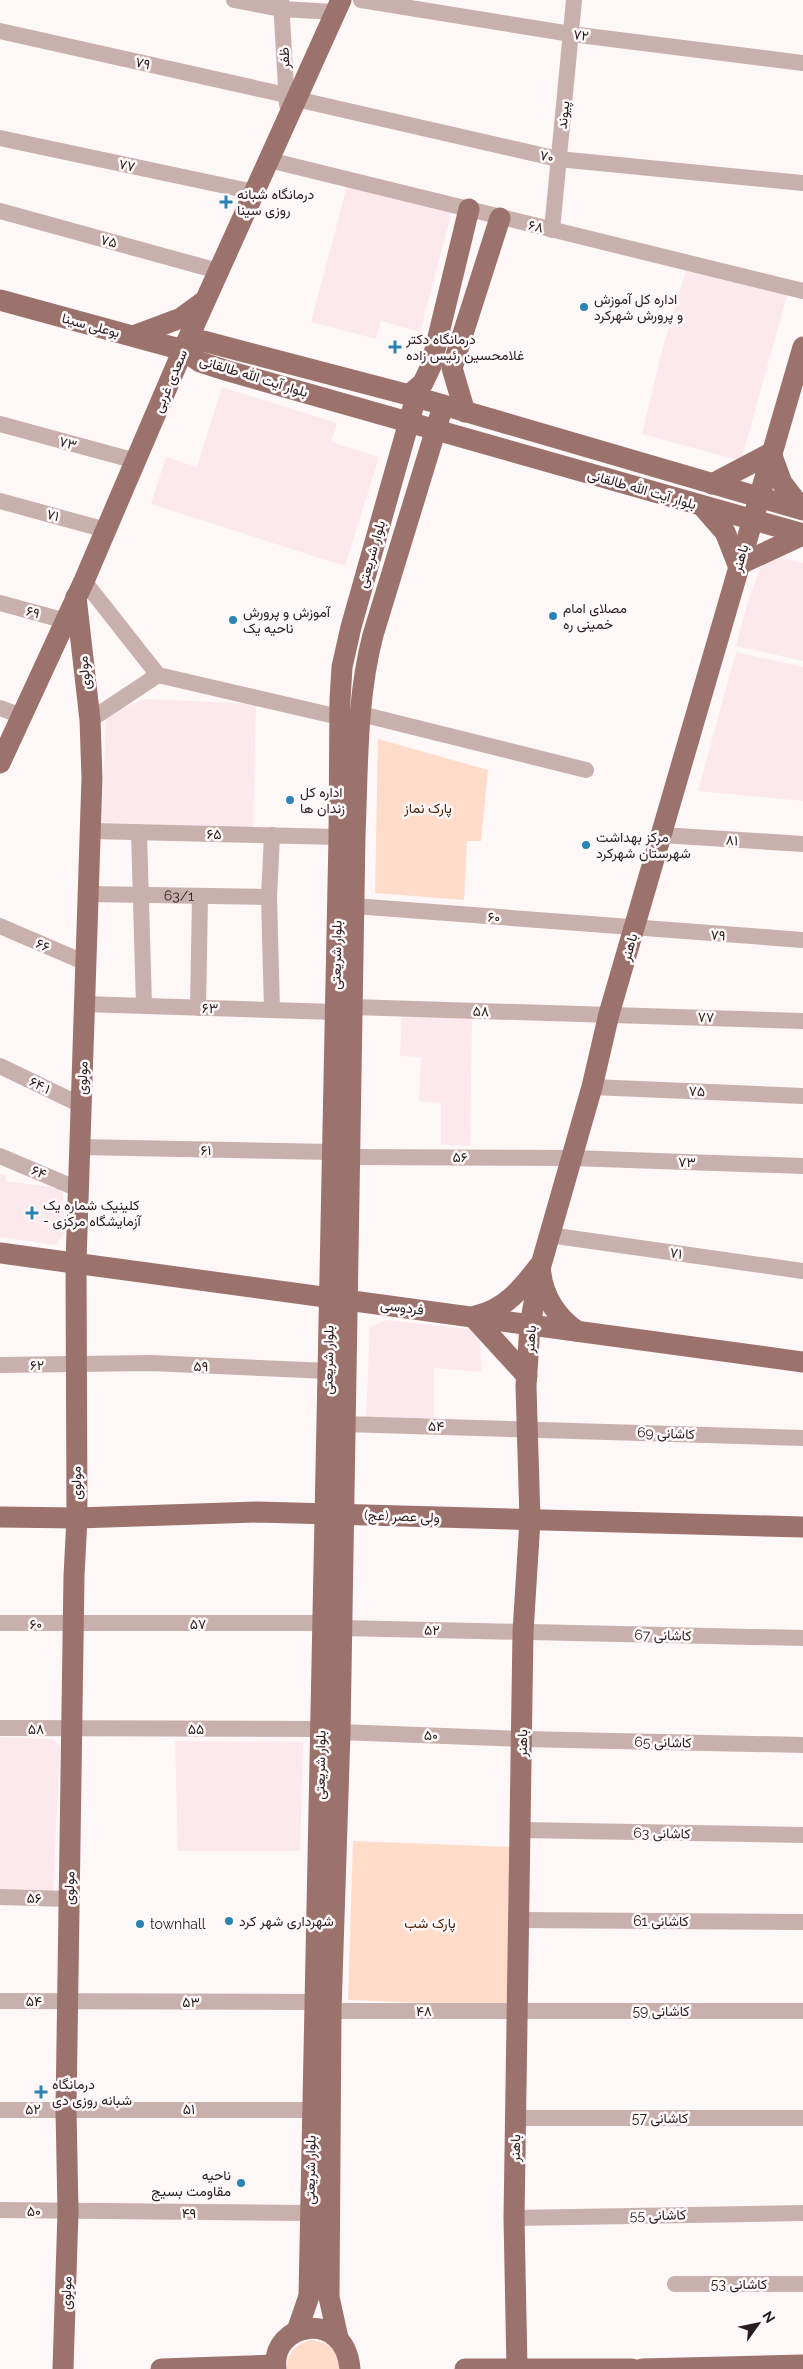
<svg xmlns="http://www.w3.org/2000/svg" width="803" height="2369" font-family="Raleway,Vazirmatn,sans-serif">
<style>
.built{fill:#fbe9ed}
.green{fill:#fedcc9}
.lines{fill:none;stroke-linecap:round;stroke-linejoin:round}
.minor{stroke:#c8b0ac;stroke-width:16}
.major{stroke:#9c726d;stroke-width:21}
.poi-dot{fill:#2b83b2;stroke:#fef7f8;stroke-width:2}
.labels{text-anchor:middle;stroke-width:5;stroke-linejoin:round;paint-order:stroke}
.street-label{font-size:14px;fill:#291d20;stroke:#fef7f8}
.poi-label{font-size:14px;fill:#291d20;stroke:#fef7f8;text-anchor:start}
.park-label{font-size:14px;fill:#481f02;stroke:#fef7f8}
</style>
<rect width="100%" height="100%" fill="#fef7f8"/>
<g class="built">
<polygon points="348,183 452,211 420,332 381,321 376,339 311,322"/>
<polygon points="687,267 787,295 741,461 642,434 663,347"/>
<polygon points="222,387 337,423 331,442 379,457 345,566 151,504 166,457 197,467"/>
<polygon points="766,555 803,563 803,661 736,646 748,601"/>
<polygon points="736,652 803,667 803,801 698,791"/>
<polygon points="146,699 256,704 253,829 102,826 106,714"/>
<polygon points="402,1015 472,1017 470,1146 441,1145 441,1103 419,1101 421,1057 400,1056"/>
<polygon points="0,1174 6,1175 6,1181 59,1188 63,1193 65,1232 56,1245 0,1237"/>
<polygon points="386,1320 479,1330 482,1372 434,1368 434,1418 366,1420 370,1327"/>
<polygon points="0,1737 53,1739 60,1746 53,1892 0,1891"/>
<polygon points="175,1741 303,1742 300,1851 178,1851"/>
</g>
<g class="green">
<polygon points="378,739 488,770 481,841 467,841 464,900 375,893"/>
<polygon points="353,1841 512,1847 507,2006 348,2000"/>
<path d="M310,2340C329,2341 338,2351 340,2369H287C286,2353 296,2345 310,2340Z"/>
</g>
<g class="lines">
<g class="minor">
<polyline points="234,0 281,9 335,12"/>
<polyline points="281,0 287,105"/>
<polyline points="361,0 571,34 803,63"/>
<polyline points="0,31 286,95"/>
<polyline points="296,99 558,159 803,183"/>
<polyline points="0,138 254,192"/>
<polyline points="269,160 803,291"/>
<polyline points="0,211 218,271"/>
<polyline points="552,230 574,0"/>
<polyline points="0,424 136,461"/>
<polyline points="0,501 106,530"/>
<polyline points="84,581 158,675 339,717"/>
<polyline points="0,603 66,621"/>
<polyline points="0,708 22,716"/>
<polyline points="361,714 586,770"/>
<polyline points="90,720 158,675"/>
<polyline points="90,831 339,837"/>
<polyline points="139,832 144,1006"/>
<polyline points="662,835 803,844"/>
<path id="s1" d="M88,894L269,897"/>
<polyline points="354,906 803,940"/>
<polyline points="0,926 86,963"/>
<polyline points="84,1004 335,1012"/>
<polyline points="352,1007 803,1021"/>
<polyline points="198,1008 200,896"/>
<polyline points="272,1010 269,897 272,835"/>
<polyline points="0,1066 81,1105"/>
<polyline points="592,1087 803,1096"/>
<polyline points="79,1147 332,1152"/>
<polyline points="0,1156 78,1189"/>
<polyline points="349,1157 572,1158 803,1166"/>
<polyline points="549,1235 803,1271"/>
<polyline points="0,1365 151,1363 328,1371"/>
<polyline points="344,1424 803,1438"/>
<polyline points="0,1623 323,1623"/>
<polyline points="341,1628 803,1638"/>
<polyline points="0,1728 321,1729"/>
<polyline points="340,1732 523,1739 803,1745"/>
<polyline points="521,1830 803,1835"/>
<polyline points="0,1897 68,1899"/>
<polyline points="520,1920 803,1922"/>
<polyline points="0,2001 314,2002"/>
<polyline points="331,2011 803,2011"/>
<polyline points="0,2110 312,2110"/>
<polyline points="516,2118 803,2118"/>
<polyline points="0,2210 309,2213"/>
<polyline points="514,2218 803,2213"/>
<polyline points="675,2284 803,2284"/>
</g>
<g class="major">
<polyline points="0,300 183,350 200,362 228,371 803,534"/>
<polyline points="133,336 181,318 203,302"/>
<polyline points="183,350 203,341 409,395 803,510"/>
<polyline points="409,395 423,383 431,366 469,209"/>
<polyline points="465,412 452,368 500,218"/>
<polyline points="771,453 782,483 802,509"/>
<polyline points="712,484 771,453"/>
<polyline points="703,507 725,532 738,565"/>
<polyline points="738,565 803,535"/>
<polyline points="0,763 84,581 183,350 341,0"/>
<polyline points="0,1253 803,1362"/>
<path d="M541,1274C544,1298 558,1318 577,1331"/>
<path d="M475,1316C505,1310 522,1288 540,1265"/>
<polyline points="473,1317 527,1376"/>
<polyline points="0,1517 77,1518 258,1512 803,1527"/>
<polyline points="297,2331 309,2296 339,837 340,700 342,667 351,627 416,397"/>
<path d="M338,2338L329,2297L331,2011L340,1732L355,835C358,768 356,700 373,635L443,406"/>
<polyline points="517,2368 514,2218 523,1632 530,1520 526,1386 530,1325 541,1265 592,1087 609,1014 803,347"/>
<polyline points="63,2369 68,2212 66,2109 74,1576 77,1518 76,1262 92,778 90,720 76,597"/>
<polyline points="161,2369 275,2365"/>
<path d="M276,2369C270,2322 345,2308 350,2369"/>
<polyline points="465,2369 632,2369"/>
<polyline points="642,2369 803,2365"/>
</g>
</g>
<g class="poi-dot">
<path d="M223.5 194.5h5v5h5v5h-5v5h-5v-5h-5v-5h5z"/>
<circle cx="584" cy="307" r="5"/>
<path d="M392.5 339.5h5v5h5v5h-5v5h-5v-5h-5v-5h5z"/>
<circle cx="553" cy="616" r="5"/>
<circle cx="233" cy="620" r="5"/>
<circle cx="290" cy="800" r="5"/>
<circle cx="586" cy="845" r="5"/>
<path d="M29.5 1205.5h5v5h5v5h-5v5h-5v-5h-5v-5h5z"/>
<circle cx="229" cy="1921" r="5"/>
<circle cx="140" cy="1924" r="5"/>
<path d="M38.5 2084.5h5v5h5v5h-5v5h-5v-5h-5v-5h5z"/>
<circle cx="241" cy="2183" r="5"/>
</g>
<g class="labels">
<g class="street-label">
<text transform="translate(581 35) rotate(7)" y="5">۷۲</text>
<text transform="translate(284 58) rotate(-93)" y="5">ظفر</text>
<text transform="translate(143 63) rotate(13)" y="5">۷۹</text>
<text transform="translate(563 115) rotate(-84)" y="5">پیوند</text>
<text transform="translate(547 156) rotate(12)" y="5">۷۰</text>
<text transform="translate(127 165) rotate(12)" y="5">۷۷</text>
<text transform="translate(536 226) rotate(13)" y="5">۶۸</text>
<text transform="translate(109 241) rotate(15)" y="5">۷۵</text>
<text transform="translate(91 325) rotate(15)" y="5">بوعلی سینا</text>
<text transform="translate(254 376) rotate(17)" y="5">بلوار آیت الله طالقانی</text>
<text transform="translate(170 381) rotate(-67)" y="5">سعدی غربی</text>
<text transform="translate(68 443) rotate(15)" y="5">۷۳</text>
<text transform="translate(642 489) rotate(16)" y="5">بلوار آیت الله طالقانی</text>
<text transform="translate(53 515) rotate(15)" y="5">۷۱</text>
<text transform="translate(371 554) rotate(-74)" y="5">بلوار شریعتی</text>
<text transform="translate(740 558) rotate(-74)" y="5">باهنر</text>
<text transform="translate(33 612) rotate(15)" y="5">۶۹</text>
<text transform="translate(84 673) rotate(-96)" y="5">مولوی</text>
<text transform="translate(214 834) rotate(1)" y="5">۶۵</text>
<text transform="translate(732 840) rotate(4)" y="5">۸۱</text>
<text dy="5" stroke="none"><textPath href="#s1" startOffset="91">63/1</textPath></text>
<text transform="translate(494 917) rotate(5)" y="5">۶۰</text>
<text transform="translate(718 935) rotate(4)" y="5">۷۹</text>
<text transform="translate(43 945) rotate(24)" y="5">۶۶</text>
<text transform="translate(629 947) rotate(-74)" y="5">باهنر</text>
<text transform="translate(336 955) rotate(-89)" y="5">بلوار شریعتی</text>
<text transform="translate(210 1008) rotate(2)" y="5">۶۳</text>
<text transform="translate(481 1011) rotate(2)" y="5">۵۸</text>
<text transform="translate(706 1017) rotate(2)" y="5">۷۷</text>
<text transform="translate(82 1078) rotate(-88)" y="5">مولوی</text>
<text transform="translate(40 1085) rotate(26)" y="5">۶۴.۱</text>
<text transform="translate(697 1091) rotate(2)" y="5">۷۵</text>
<text transform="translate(206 1150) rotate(1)" y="5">۶۱</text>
<text x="460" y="1162">۵۶</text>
<text transform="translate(687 1162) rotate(2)" y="5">۷۳</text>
<text transform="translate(39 1172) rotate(23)" y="5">۶۴</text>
<text transform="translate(676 1253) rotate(8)" y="5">۷۱</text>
<text transform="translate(402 1307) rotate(8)" y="5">فردوسی</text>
<text transform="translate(530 1339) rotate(-86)" y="5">باهنر</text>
<text transform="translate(328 1360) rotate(-89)" y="5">بلوار شریعتی</text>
<text x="37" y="1370">۶۲</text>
<text transform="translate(201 1366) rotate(2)" y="5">۵۹</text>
<text transform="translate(436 1426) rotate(2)" y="5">۵۴</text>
<text transform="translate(666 1433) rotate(2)" y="5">کاشانی 69</text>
<text transform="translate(76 1483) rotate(-91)" y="5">مولوی</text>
<text transform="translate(402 1516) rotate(2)" y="5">ولی عصر (عج)</text>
<text transform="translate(36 1624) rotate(1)" y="5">۶۰</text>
<text x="198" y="1629">۵۷</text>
<text transform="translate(432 1630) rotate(1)" y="5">۵۲</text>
<text transform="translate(663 1635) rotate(1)" y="5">کاشانی 67</text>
<text x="36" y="1734">۵۸</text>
<text x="196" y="1734">۵۵</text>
<text transform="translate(431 1735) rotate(2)" y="5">۵۰</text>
<text transform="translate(663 1742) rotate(1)" y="5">کاشانی 65</text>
<text transform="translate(522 1743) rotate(-89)" y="5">باهنر</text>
<text transform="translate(320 1765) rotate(-89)" y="5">بلوار شریعتی</text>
<text transform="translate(662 1833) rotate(1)" y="5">کاشانی 63</text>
<text transform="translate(69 1888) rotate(-89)" y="5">مولوی</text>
<text transform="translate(34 1898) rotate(1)" y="5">۵۶</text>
<text x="661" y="1926">کاشانی 61</text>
<text x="34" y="2006">۵۴</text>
<text x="191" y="2007">۵۳</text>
<text x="424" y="2016">۴۸</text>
<text x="661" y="2016">کاشانی 59</text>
<text transform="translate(33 2109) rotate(-1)" y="5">۵۲</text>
<text x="189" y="2114">۵۱</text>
<text x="660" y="2123">کاشانی 57</text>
<text transform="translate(515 2148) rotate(-89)" y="5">باهنر</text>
<text transform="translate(310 2170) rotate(-89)" y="5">بلوار شریعتی</text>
<text transform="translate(34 2211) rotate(1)" y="5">۵۰</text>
<text x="189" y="2218">۴۹</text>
<text transform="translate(658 2215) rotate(-1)" y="5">کاشانی 55</text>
<text x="739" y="2289">کاشانی 53</text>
<text transform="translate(66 2293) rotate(-88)" y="5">مولوی</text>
</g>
<g class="poi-label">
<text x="237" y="199">درمانگاه شبانه<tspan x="237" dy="16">روزی سینا</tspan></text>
<text x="594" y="304">اداره کل آموزش<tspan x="594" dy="16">و پرورش شهرکرد</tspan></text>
<text x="406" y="344">درمانگاه دکتر<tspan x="406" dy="16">غلامحسین رئیس زاده</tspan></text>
<text x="563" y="613">مصلای امام<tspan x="563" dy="16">خمینی ره</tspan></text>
<text x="243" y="617">آموزش و پرورش<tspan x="243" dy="16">ناحیه یک</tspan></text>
<text x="300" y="797">اداره کل<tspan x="300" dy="16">زندان ها</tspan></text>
<text x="596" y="842">مرکز بهداشت<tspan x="596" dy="16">شهرستان شهرکرد</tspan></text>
<text x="43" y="1210">کلینیک شماره یک<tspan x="43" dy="16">- آزمایشگاه مرکزی</tspan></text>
<text x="239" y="1926">شهرداری شهر کرد</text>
<text x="150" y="1929">townhall</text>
<text x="52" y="2089">درمانگاه<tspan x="52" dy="16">شبانه روزی دی</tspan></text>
<text x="231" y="2180" text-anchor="end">ناحیه<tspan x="231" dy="16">مقاومت بسیج</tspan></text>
</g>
<g class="park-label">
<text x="428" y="813">پارک نماز</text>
<text x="430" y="1928">پارک شب</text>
</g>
</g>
<g transform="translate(758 2324) rotate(57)" stroke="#fef7f8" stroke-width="4" paint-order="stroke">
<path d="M0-4L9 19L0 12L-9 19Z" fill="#291d20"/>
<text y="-8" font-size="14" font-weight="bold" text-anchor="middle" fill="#291d20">N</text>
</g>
</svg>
